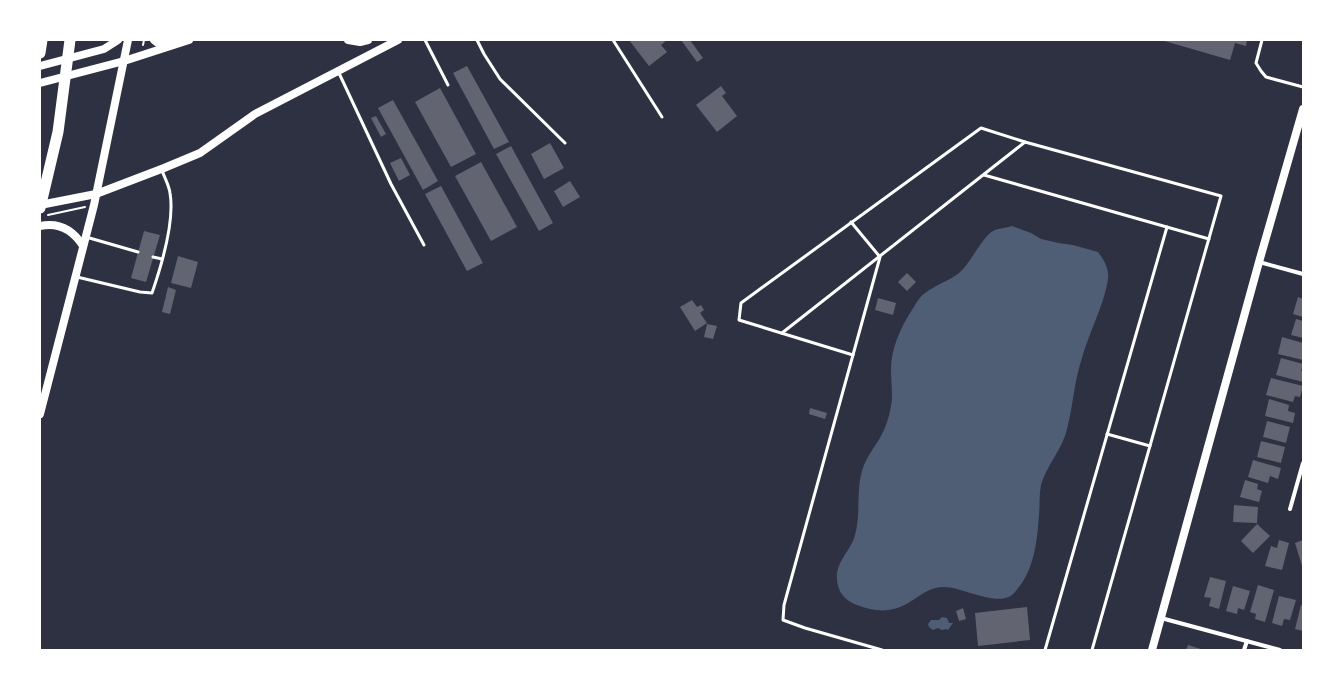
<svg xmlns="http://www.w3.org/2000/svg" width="1343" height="690" font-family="Karla,sans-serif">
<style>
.water{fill:#4f5d75}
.building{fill:#626471}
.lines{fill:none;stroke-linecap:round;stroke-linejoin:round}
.path{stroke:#fff;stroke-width:2}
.service{stroke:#fff;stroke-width:3}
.minor{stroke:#fff;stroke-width:4}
.secondary{stroke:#fff;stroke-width:8}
.motorway{stroke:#fff;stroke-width:11}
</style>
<rect width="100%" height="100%" fill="#2d3142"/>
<g class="water">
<path d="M1012,226L1031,233L1041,239L1059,243L1073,245L1098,252C1104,260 1109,268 1108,279C1105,300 1095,320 1088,340C1084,349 1082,359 1079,368C1073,391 1072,414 1065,436C1059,453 1046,467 1041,485C1039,495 1040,505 1039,515C1037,543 1034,572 1014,593C1000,609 963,587 944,587C931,587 922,594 913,600C894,613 877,613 857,605C845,601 838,592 837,580C835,562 851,551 855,535C861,514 856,491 862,471C866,456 877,445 883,432C888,422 891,409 892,398C892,388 891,379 891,369C891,349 900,329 910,313C915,306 918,298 925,293C935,285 949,281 959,273C970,264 983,236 993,231C998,228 1006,228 1012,226Z"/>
<polygon points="942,617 947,618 949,623 953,623 948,630 946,629 942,630 938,628 933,630 929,627 928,624 931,620 939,620"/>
</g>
<g class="building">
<polygon points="629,40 667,40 661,45 667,52 649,66"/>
<polygon points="681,40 690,40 703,58 697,62"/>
<polygon points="1161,40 1247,40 1246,46 1235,43 1230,60"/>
<polygon points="467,66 509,142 494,149 453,73"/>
<polygon points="721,86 726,93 722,96 737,116 717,132 696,105"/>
<polygon points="440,88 476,154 451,167 415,102"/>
<polygon points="393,100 438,181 423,190 378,108"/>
<polygon points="376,116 386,134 381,137 371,118"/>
<polygon points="550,143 564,168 544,179 531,154"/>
<polygon points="511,146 553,223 539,231 496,154"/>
<polygon points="401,158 410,175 399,181 390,163"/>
<polygon points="481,162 517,227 491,241 455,176"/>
<polygon points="570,181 580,197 563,207 554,191"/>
<polygon points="441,186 483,263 467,271 425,194"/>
<polygon points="144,231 160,235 146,282 131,278"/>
<polygon points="178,256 198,262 191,288 171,283"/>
<polygon points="907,273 916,282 907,291 898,282"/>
<polygon points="168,287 176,290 170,314 162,312"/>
<polygon points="1298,297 1303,299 1303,317 1293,314"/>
<polygon points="878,298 896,303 893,315 875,310"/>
<polygon points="692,300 697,307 701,305 704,310 700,313 707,323 695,331 680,307"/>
<polygon points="1296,319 1303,321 1303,338 1291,335"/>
<polygon points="707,324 717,326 713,339 704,337"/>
<polygon points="1282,337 1303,343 1303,360 1278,354"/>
<polygon points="1281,358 1303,364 1301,371 1303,371 1303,382 1276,375"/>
<polygon points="1271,378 1303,386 1300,397 1295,396 1293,402 1266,395"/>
<polygon points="1269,399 1289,405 1288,411 1295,413 1293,423 1265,416"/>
<polygon points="810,408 827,413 825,419 809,414"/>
<polygon points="1267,421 1290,427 1286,443 1263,437"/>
<polygon points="1261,441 1285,447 1281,463 1257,457"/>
<polygon points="1253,460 1281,468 1278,479 1270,476 1268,483 1248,477"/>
<polygon points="1245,480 1258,484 1257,489 1262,491 1259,502 1240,497"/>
<polygon points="1234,505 1258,507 1257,523 1233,522"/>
<polygon points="1257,524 1270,536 1253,553 1241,541"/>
<polygon points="1279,540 1289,543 1282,570 1265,566 1271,546 1277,548"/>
<polygon points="1303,540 1303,569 1295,543"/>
<polygon points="1210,577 1226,581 1219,609 1209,606 1211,598 1204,597"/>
<polygon points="1258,585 1274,590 1265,622 1255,619 1256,614 1250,612"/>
<polygon points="1233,586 1250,591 1244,610 1238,608 1237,614 1226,611"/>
<polygon points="1279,596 1296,600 1290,620 1284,619 1282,626 1272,623"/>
<polygon points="1301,605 1303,606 1303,631 1295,629"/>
<polygon points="1027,607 1030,640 978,646 975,613"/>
<polygon points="963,608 966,619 959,621 956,611"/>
<polygon points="1188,645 1204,650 1186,650"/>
</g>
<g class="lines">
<g class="path">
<polyline points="143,45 144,40"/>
<polyline points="48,215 85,207"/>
</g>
<g class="service">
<polyline points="425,40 448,85"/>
<polyline points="477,40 484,54 500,79 565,143"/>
<polyline points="613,40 662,117"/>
<polyline points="1262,40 1256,63 1261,71 1266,77 1303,87"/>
<polyline points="338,71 391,184 424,245"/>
<polyline points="984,175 1209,239"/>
<polyline points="851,222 880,257 784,605 783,620 805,628 882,650"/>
<polyline points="86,237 138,252"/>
<polyline points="153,257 162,259"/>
<path d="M77,277L140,292L152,293C162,264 175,222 170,193C169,185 164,177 162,170"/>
<polyline points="782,333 1025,142 1221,196 1092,650"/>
<polyline points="853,355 739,320 741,303 981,128 1025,142"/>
<polyline points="1107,434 1150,446"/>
<polyline points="1045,650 1167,227"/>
</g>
<g class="minor">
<polyline points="1259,262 1303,274"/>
<polyline points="1290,509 1303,463"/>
<polyline points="1161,618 1280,650"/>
<polyline points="1244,650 1247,641"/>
</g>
<g class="secondary">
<polyline points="154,40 158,43 171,45"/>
<polyline points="348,40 360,42 368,40"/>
<polyline points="40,66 104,49 118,40"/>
<polyline points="40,83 124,61 189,40"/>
<polyline points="40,205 96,194 164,168 200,153 255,114 398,40"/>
<path d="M40,226C59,222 73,230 83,246"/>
<polyline points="40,414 94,205 128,40"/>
<polyline points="1152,650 1259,262 1303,109"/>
</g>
<g class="motorway">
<polyline points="40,53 42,40"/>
<polyline points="40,208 58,132 70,40"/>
</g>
</g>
<rect width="1343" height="690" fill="none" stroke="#ffffff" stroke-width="82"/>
</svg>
